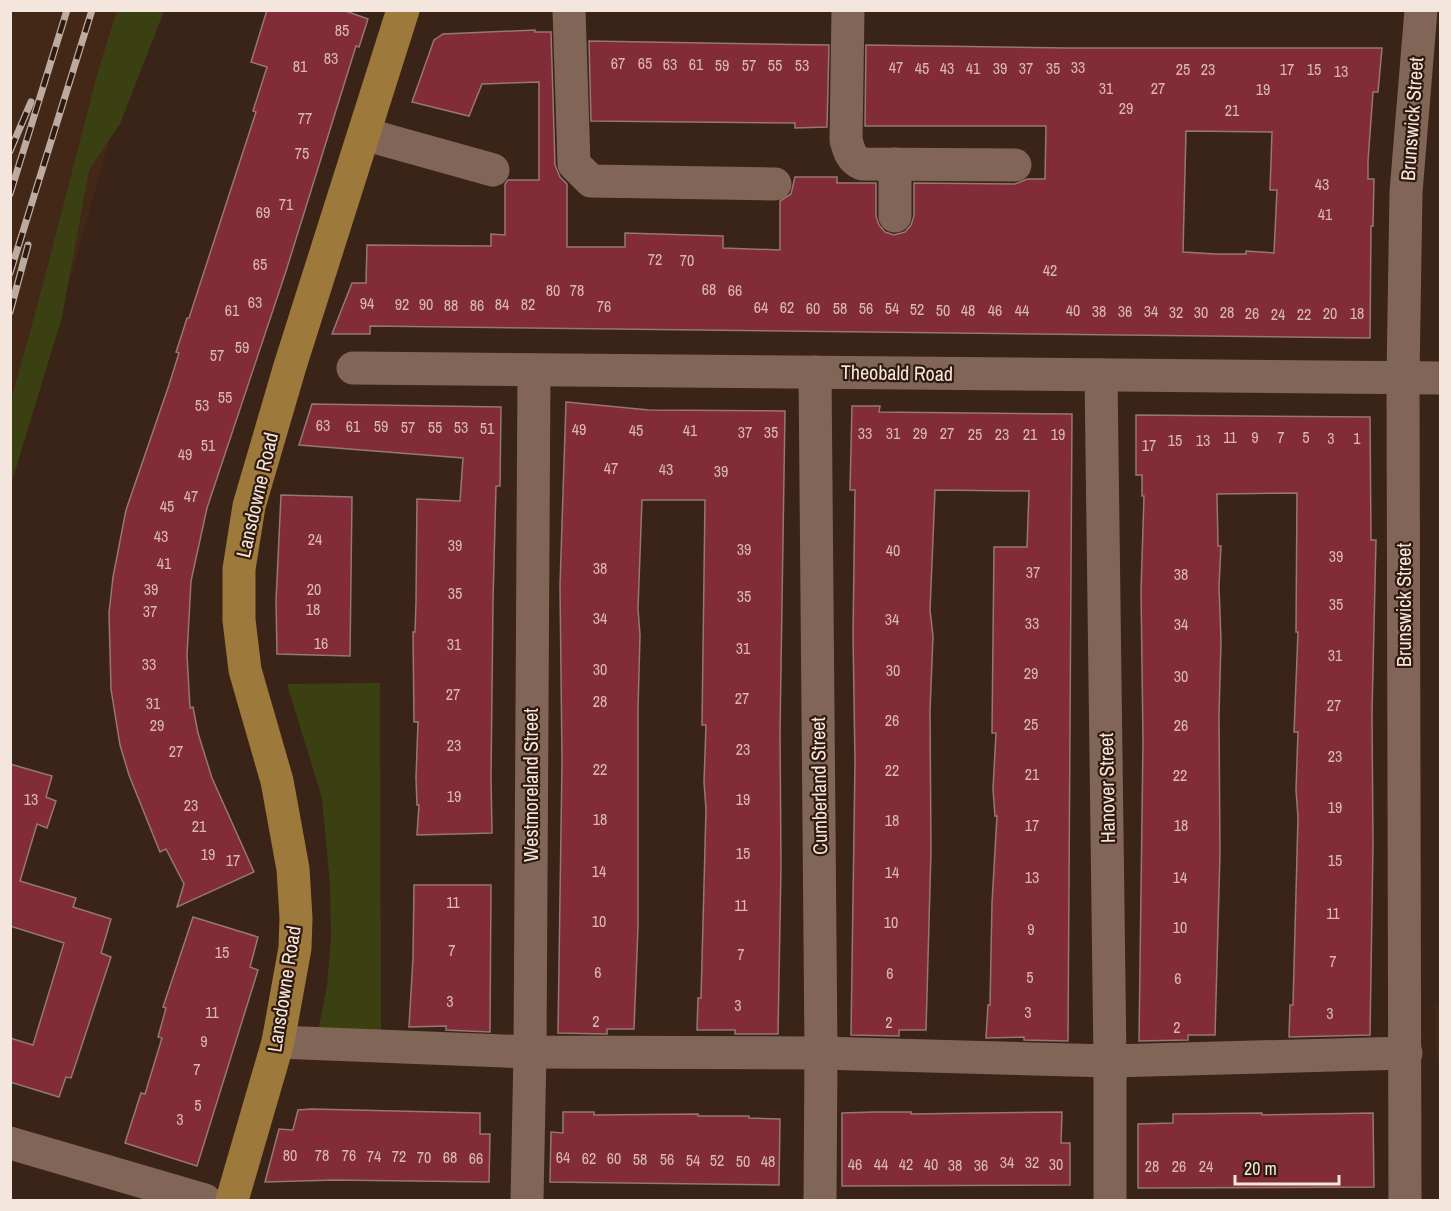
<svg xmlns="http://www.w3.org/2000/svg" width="1451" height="1211" font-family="'Archivo Narrow',sans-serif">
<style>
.built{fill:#442817}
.green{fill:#3b4013}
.building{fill:#812c36;stroke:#967677;stroke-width:1.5;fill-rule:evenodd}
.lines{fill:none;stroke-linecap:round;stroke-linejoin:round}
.minor{stroke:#816658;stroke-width:33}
.major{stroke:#9d793b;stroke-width:33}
.rail-casing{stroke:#bcaba1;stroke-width:7}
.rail{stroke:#301a0e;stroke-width:4.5;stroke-dasharray:14;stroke-linecap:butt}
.labels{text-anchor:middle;stroke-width:4.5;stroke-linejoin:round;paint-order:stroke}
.number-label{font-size:16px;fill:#d8b8b3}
.street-label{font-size:20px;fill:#f5e6dd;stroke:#301a0e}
</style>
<rect width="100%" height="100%" fill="#3a2417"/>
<g class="built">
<polygon points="11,11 146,11 11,486"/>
<polygon points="1435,1004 1440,1004 1440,1067 1437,1067"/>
</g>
<g class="green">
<polygon points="117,11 164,11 120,124 89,170 62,317 11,484 11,400 37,307 99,68"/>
<polygon points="380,683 381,1033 318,1031 327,986 331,937 330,884 322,798 287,684"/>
</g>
<g class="building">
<polygon points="267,10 343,10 368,19 359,47 356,46 286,271 207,508 191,581 187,655 190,708 193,707 198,733 212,778 254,872 177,907 184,884 166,849 160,852 129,775 120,745 111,689 109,613 113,577 126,510 169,385 179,353 176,352 182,334 187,318 189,318 256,112 253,111 267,67 251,62"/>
<path d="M535,30V32H551L555,165L560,177L567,184V247H625V233L723,236V248L780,250V201L791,194L795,177H837V183H876V216L879,225L885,232L894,235L905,232L911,225L914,216V183L1015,184L1027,179H1045L1046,126H865L866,45L1065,48H1382L1378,92H1373L1368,161V179H1374L1373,226H1371L1370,338L370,326V334H332L352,283H366L367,245L491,246V234L505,235V184L508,180H539V82L482,84L469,116L412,102L434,40L443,34ZM1186,131L1272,132L1270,190H1277L1274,253L1246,251V254H1216L1183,252Z"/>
<polygon points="589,41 829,45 827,127 795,128 795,123 591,121"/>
<polygon points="566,402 649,410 785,411 780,732 781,866 778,1034 735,1034 735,1030 697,1030 698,998 701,998 706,809 704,782 706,725 702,725 705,500 642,500 638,609 640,635 638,710 638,927 634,1029 607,1029 607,1034 558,1033 562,762 560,585"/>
<polygon points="312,404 501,407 500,486 496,486 493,601 491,778 492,833 417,835 419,805 417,805 416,778 418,722 414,722 413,632 415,632 416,602 417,499 460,501 463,458 299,445"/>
<polygon points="852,406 880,406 879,412 1072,414 1068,1041 1024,1040 1024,1037 986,1038 988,1005 990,1005 992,903 997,816 995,816 993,789 996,733 992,733 994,547 1027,547 1029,491 935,490 930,610 933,636 930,711 931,851 926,1030 899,1030 899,1036 851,1035 855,762 853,635 855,490 850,490"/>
<polygon points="1136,415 1370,417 1371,540 1376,540 1372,713 1373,845 1370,1035 1289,1037 1290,1005 1293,1005 1298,817 1296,790 1298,732 1294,732 1298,632 1296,632 1297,493 1217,494 1218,546 1221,546 1219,586 1221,641 1219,716 1220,853 1215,1035 1188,1035 1188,1040 1139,1041 1143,741 1141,591 1144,496 1142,496 1142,475 1136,475"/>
<polygon points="281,495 352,497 350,656 277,654 276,601"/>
<polygon points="10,764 52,776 46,797 56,801 47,828 37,824 20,881 76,898 73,907 111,919 101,953 111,957 71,1078 66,1077 59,1097 10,1082 10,1038 33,1045 64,943 10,926"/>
<polygon points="414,885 491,885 490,1032 446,1030 446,1026 409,1027 413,958"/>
<polygon points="193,917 258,937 250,967 258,970 197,1166 125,1143 141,1093 145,1094 162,1038 158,1037 166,1008 163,1007"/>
<polygon points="312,1109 480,1113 480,1134 490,1134 489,1182 335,1180 265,1182 279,1129 293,1130 298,1110"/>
<polygon points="563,1112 594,1112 594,1115 698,1114 698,1116 749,1116 749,1118 780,1119 779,1185 550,1182 551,1132 563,1133"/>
<polygon points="874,1112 911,1112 911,1114 1062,1112 1061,1143 1070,1143 1070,1185 842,1186 842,1113"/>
<polygon points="1262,1113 1262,1115 1373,1113 1374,1187 1138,1188 1138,1124 1173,1123 1173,1114"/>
</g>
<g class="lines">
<g class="minor">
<polyline points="569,10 574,164 591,181 775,184"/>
<path d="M848,10L846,140C849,151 851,159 862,164L1015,165"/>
<polyline points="364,134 493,170"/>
<polyline points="895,216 895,164"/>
<polyline points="353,368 1440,378"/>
<polyline points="815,372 821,1053 820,1200"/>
<polyline points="1101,375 1110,1061 1110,1200"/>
<polyline points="278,1042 530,1052 821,1053 1110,1061 1406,1053"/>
<polyline points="10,1143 205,1200"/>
<polyline points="527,1200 530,1052 534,370"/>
<polyline points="1405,1200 1403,377 1406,192 1421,10"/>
</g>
<polyline class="major" points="232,1200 278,1042 295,948 296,918 293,869 277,781 245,670 239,620 239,569 249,506 290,366 403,10"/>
<g class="rail-casing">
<g id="rail">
<polyline points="10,151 31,102"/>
<polyline points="10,194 67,10"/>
<polyline points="10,273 92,10"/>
<polyline points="10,312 28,245"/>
</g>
</g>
<use href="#rail" class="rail"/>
</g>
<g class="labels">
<g class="number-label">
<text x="342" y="36">85</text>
<text x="331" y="64">83</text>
<text x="618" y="69">67</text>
<text x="645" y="69">65</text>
<text x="670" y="70">63</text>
<text x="696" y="70">61</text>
<text x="722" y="71">59</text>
<text x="749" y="71">57</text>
<text x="775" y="71">55</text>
<text x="802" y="71">53</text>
<text x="300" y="72">81</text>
<text x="896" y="73">47</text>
<text x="1078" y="73">33</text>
<text x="922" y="74">45</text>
<text x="947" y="74">43</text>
<text x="973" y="74">41</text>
<text x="1000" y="74">39</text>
<text x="1026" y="74">37</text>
<text x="1053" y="74">35</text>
<text x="1183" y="75">25</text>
<text x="1208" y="75">23</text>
<text x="1287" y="75">17</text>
<text x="1314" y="75">15</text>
<text x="1341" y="77">13</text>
<text x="1106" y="94">31</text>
<text x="1158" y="94">27</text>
<text x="1263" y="95">19</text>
<text x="1126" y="114">29</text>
<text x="1232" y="116">21</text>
<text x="305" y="124">77</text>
<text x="302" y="159">75</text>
<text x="1322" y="190">43</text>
<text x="286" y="210">71</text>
<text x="263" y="218">69</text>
<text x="1325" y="220">41</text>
<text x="655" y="265">72</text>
<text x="687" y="266">70</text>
<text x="260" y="270">65</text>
<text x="1050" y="276">42</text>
<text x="709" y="295">68</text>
<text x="553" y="296">80</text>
<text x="577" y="296">78</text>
<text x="735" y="296">66</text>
<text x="255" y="308">63</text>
<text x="367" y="309">94</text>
<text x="402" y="310">92</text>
<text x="426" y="310">90</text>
<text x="502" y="310">84</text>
<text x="528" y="310">82</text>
<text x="451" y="311">88</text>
<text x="477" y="311">86</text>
<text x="604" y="312">76</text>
<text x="761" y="313">64</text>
<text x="787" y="313">62</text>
<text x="813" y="314">60</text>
<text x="840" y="314">58</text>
<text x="866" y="314">56</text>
<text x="892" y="314">54</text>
<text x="917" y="315">52</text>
<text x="232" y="316">61</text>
<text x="943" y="316">50</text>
<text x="968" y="316">48</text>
<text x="995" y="316">46</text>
<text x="1022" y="316">44</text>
<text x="1073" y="316">40</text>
<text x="1099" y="317">38</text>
<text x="1125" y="317">36</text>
<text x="1151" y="317">34</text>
<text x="1176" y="318">32</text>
<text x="1201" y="318">30</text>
<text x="1227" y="318">28</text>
<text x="1252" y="319">26</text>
<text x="1330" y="319">20</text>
<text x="1357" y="319">18</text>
<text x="1278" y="320">24</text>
<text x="1304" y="320">22</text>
<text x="242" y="353">59</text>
<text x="217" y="361">57</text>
<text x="225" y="403">55</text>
<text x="202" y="411">53</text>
<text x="323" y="431">63</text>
<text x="353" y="432">61</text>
<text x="381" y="432">59</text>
<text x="408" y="433">57</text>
<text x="435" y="433">55</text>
<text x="461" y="433">53</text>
<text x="487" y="434">51</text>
<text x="579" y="435">49</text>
<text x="636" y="436">45</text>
<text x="690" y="436">41</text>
<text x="745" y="438">37</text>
<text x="771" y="438">35</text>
<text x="865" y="439">33</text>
<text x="893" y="439">31</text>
<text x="920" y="439">29</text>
<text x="947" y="439">27</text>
<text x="975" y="440">25</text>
<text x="1002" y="440">23</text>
<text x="1030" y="440">21</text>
<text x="1058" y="440">19</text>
<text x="1230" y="443">11</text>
<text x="1255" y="443">9</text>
<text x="1281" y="443">7</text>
<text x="1306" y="443">5</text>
<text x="1331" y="444">3</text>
<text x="1357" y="444">1</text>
<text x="1175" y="446">15</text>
<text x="1203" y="446">13</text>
<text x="208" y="451">51</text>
<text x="1149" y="451">17</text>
<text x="185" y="460">49</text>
<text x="611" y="474">47</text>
<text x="666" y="475">43</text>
<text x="721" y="477">39</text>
<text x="191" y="502">47</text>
<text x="167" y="512">45</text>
<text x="161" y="542">43</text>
<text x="315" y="545">24</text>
<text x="455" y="551">39</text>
<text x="744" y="555">39</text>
<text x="893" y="556">40</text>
<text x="1336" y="562">39</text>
<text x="164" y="569">41</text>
<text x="600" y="574">38</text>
<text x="1033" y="578">37</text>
<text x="1181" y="580">38</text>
<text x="151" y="595">39</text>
<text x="314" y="595">20</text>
<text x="455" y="599">35</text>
<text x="744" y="602">35</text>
<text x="1336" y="610">35</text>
<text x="313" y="615">18</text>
<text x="150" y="617">37</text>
<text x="600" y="624">34</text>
<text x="892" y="625">34</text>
<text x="1032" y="629">33</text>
<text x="1181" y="630">34</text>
<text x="321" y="649">16</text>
<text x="454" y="650">31</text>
<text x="743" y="654">31</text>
<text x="1335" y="661">31</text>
<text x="149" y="670">33</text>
<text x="600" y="675">30</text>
<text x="893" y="676">30</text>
<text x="1031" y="679">29</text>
<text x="1181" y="682">30</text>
<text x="453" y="700">27</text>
<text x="742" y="704">27</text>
<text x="600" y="707">28</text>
<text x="153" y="709">31</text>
<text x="1334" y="711">27</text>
<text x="892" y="726">26</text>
<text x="1031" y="730">25</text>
<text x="157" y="731">29</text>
<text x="1181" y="731">26</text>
<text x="454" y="751">23</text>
<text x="743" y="755">23</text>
<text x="176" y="757">27</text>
<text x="1335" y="762">23</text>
<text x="600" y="775">22</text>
<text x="892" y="776">22</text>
<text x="1032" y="780">21</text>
<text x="1180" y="781">22</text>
<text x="454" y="802">19</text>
<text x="31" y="805">13</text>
<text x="743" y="805">19</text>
<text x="191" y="811">23</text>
<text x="1335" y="813">19</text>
<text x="600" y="825">18</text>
<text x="892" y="826">18</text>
<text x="1032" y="831">17</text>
<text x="1181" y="831">18</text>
<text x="199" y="832">21</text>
<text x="743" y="859">15</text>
<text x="208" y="860">19</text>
<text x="233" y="866">17</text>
<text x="1335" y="866">15</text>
<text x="599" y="877">14</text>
<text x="892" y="878">14</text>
<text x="1032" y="883">13</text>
<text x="1180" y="883">14</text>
<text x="453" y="908">11</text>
<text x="741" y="911">11</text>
<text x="1333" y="919">11</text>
<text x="599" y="927">10</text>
<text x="891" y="928">10</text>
<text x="1180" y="933">10</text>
<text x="1031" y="935">9</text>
<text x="452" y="956">7</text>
<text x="222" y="958">15</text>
<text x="741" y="960">7</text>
<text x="1333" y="967">7</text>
<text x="598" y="978">6</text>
<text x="890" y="979">6</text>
<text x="1030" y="983">5</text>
<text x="1178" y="984">6</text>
<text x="450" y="1007">3</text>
<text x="738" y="1011">3</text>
<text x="212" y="1018">11</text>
<text x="1028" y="1018">3</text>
<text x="1330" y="1019">3</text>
<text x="596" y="1027">2</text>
<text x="889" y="1028">2</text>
<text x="1177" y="1033">2</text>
<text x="204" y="1047">9</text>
<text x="197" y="1075">7</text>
<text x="198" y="1111">5</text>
<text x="180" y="1125">3</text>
<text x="290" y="1161">80</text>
<text x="322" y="1161">78</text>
<text x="349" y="1161">76</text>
<text x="374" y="1162">74</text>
<text x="399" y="1162">72</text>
<text x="424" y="1163">70</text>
<text x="450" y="1163">68</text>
<text x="563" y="1163">64</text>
<text x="476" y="1164">66</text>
<text x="589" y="1164">62</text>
<text x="614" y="1164">60</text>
<text x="640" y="1165">58</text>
<text x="667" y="1165">56</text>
<text x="693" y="1166">54</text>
<text x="717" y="1166">52</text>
<text x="743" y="1167">50</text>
<text x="768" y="1167">48</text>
<text x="1007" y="1168">34</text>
<text x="1032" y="1168">32</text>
<text x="855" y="1170">46</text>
<text x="881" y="1170">44</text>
<text x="906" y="1170">42</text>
<text x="931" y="1170">40</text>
<text x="1056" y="1170">30</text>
<text x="955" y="1171">38</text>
<text x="981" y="1171">36</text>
<text x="1152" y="1172">28</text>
<text x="1179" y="1172">26</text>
<text x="1206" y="1172">24</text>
</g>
<g class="street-label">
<text transform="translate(1412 119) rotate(-86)" y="7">Brunswick Street</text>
<text transform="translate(897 373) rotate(1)" y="7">Theobald Road</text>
<text transform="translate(257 495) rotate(-77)" y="7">Lansdowne Road</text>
<text transform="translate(1404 605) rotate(-90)" y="7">Brunswick Street</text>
<text transform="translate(531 785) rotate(-90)" y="7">Westmoreland Street</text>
<text transform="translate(819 786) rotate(-91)" y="7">Cumberland Street</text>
<text transform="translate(1107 788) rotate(-91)" y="7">Hanover Street</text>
<text transform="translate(284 989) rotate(-81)" y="7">Lansdowne Road</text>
</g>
</g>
<rect width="1451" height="1211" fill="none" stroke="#f5e6dd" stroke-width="24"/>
<path d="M1235 1175v9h104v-9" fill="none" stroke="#f5e6dd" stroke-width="3"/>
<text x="1244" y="1175" font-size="18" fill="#f5e6dd" stroke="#301a0e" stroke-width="4.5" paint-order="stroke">20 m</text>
</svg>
